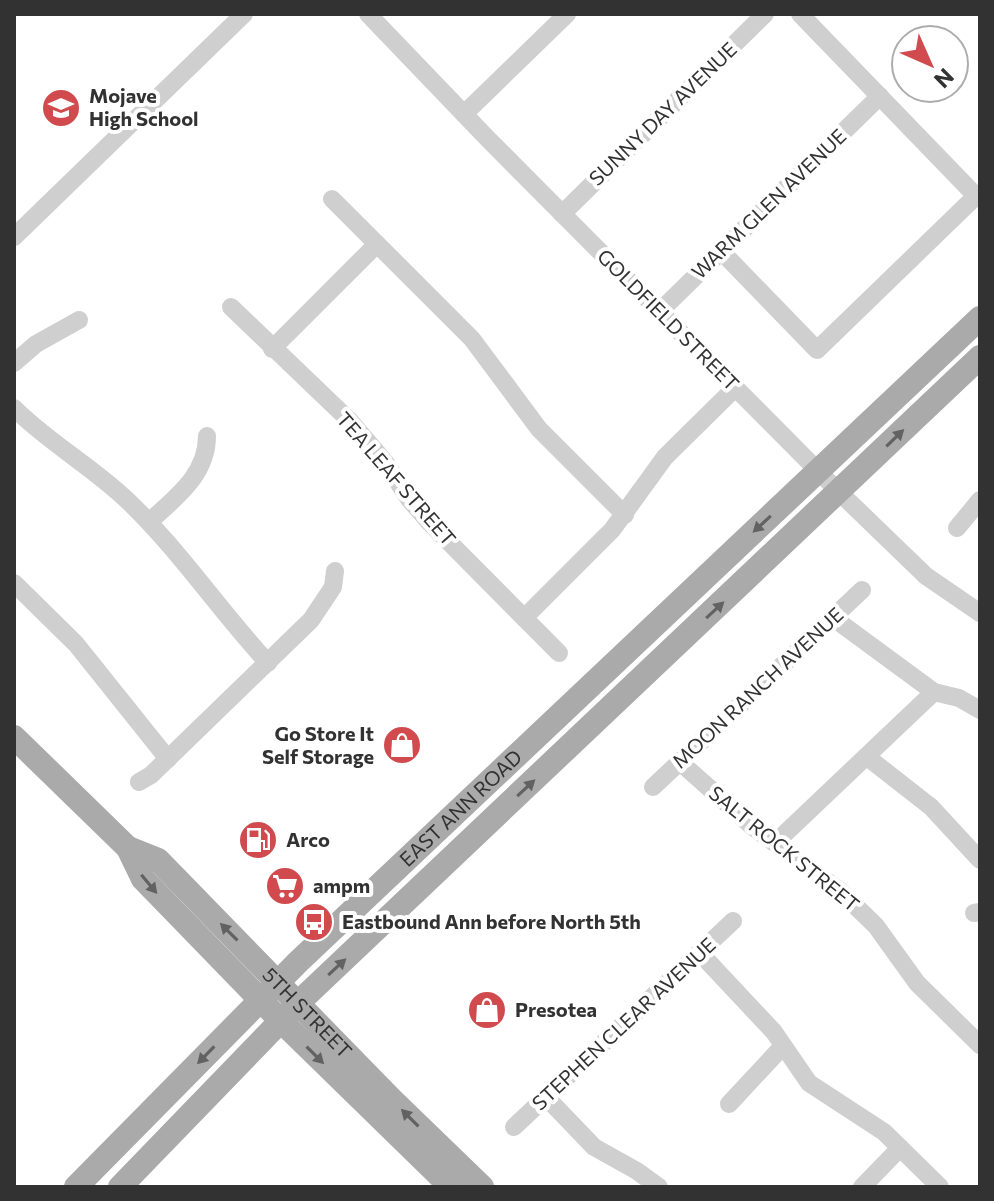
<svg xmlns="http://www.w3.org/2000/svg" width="994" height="1201" font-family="Commissioner,sans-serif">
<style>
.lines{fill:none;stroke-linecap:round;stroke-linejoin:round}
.minor{stroke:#cfcfcf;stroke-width:18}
.major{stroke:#aaa;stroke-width:24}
.oneway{fill:#626262}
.labels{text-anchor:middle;stroke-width:8;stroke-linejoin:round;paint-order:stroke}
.poi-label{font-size:20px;font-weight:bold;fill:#323232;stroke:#fff;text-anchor:start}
.street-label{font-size:20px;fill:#323232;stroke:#fff}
</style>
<rect width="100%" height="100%" fill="#fff"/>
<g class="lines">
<g class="minor">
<polyline points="368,14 487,138 839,492 926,576 980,613"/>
<polyline points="464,114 567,14"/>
<polyline points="332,199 472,339 539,429 625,515"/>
<polyline points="562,214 765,14"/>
<polyline points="14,237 244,14"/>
<polyline points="721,251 817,350 976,196 800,14"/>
<polyline points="231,307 350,421 385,462 409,499 430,523 559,653"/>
<polyline points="659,312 880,96"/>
<polyline points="272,349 377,244"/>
<polyline points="14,363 36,344 79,320"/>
<path d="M14,408C49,443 93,467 128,501C180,551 219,610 268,663"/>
<path d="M149,522C176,497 207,475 207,436"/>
<polyline points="957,528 980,500"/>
<polyline points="14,583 76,644 168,759"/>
<polyline points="832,617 934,692 959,698 980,710"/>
<polyline points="524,618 612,530 665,457 735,388"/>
<polyline points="867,757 931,807 980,860"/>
<polyline points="680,762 753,827 839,890 876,926 917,983 980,1045"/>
<polyline points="139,782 151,775 311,620 333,587 335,571"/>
<polyline points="653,787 862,590"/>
<polyline points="776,842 934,692"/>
<polyline points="974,913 980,912"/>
<polyline points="699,952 774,1032 809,1083 884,1132 940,1187"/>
<polyline points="545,1096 594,1147 637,1171 659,1187"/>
<polyline points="729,1104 783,1046"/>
<polyline points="514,1127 733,921"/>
<polyline points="862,1187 900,1148"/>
</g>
<g class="major">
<polyline points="14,737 128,848 143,879 178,915 281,1021 451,1187"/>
<path id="s1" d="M128,848L158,860L392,1100L482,1187"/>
<path id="s2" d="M76,1187L298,962L980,318"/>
<polyline points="120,1187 298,1003 980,357"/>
</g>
</g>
<defs><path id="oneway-solid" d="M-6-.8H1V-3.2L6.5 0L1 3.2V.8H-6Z" transform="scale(2)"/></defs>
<g class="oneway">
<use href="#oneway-solid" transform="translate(895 438) rotate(-44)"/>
<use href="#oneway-solid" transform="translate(762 524) rotate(137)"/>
<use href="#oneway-solid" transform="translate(715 610) rotate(-43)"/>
<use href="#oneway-solid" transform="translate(526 788) rotate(-43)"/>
<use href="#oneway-solid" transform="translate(149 884) rotate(50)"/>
<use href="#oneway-solid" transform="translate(229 932) rotate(-135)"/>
<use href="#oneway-solid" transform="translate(337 967) rotate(-43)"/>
<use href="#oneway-solid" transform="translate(206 1055) rotate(134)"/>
<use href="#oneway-solid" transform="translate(315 1055) rotate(45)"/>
<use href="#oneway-solid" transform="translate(410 1118) rotate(-135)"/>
</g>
<defs>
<g id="school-disc" transform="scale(2)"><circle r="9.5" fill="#d14b4e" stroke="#fff"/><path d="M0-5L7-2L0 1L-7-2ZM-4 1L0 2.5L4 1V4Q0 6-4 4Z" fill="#fff"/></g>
<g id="shop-disc" transform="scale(2)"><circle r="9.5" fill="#d14b4e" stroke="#fff"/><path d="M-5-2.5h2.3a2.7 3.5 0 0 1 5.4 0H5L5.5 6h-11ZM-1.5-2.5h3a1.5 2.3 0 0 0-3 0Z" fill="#fff"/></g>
<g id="fuel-disc" transform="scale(2)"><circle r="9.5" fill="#d14b4e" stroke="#fff"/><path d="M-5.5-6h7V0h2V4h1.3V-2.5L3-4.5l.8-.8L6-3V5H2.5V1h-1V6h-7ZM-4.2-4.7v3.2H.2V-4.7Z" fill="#fff"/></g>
<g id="supermarket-disc" transform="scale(2)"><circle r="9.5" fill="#d14b4e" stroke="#fff"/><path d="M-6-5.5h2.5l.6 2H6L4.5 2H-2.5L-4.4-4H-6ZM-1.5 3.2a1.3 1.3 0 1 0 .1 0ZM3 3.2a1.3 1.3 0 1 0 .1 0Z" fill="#fff"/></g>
<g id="bus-disc" transform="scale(2)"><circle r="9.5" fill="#d14b4e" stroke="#fff"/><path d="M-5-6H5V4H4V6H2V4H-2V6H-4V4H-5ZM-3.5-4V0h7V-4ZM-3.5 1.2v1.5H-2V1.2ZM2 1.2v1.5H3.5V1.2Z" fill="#fff"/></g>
</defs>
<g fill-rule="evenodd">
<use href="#school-disc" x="61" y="108"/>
<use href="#shop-disc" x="402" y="745"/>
<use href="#fuel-disc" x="258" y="840"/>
<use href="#supermarket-disc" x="285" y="886"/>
<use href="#bus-disc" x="314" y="922"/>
<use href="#shop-disc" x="487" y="1010"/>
</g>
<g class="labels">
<g class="poi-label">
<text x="89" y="103">Mojave<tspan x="89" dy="23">High School</tspan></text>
<text x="374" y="741" text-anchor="end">Go Store It<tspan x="374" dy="23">Self Storage</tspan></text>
<text x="286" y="847">Arco</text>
<text x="313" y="893">ampm</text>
<text x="342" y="929">Eastbound Ann before North 5th</text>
<text x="515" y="1017">Presotea</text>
</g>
<g class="street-label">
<text transform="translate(663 114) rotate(-44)" y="7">SUNNY DAY AVENUE</text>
<text transform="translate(769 204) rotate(-44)" y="7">WARM GLEN AVENUE</text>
<text transform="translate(668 320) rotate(45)" y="7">GOLDFIELD STREET</text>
<text transform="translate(396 479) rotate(49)" y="7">TEA LEAF STREET</text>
<text transform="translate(758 688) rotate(-43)" y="7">MOON RANCH AVENUE</text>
<text dy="7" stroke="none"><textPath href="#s2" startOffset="540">EAST ANN ROAD</textPath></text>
<text transform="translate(784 849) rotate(39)" y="7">SALT ROCK STREET</text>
<text dy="7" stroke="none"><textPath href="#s1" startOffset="246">5TH STREET</textPath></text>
<text transform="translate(624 1024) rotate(-43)" y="7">STEPHEN CLEAR AVENUE</text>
</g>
</g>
<rect width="994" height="1201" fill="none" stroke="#323232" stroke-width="32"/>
<g transform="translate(930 64) rotate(135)"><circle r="38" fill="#ffffff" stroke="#adadad" stroke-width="2"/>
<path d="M0-6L14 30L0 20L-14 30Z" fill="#d14b4e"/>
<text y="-12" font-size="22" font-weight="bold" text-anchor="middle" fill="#323232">N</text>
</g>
</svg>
